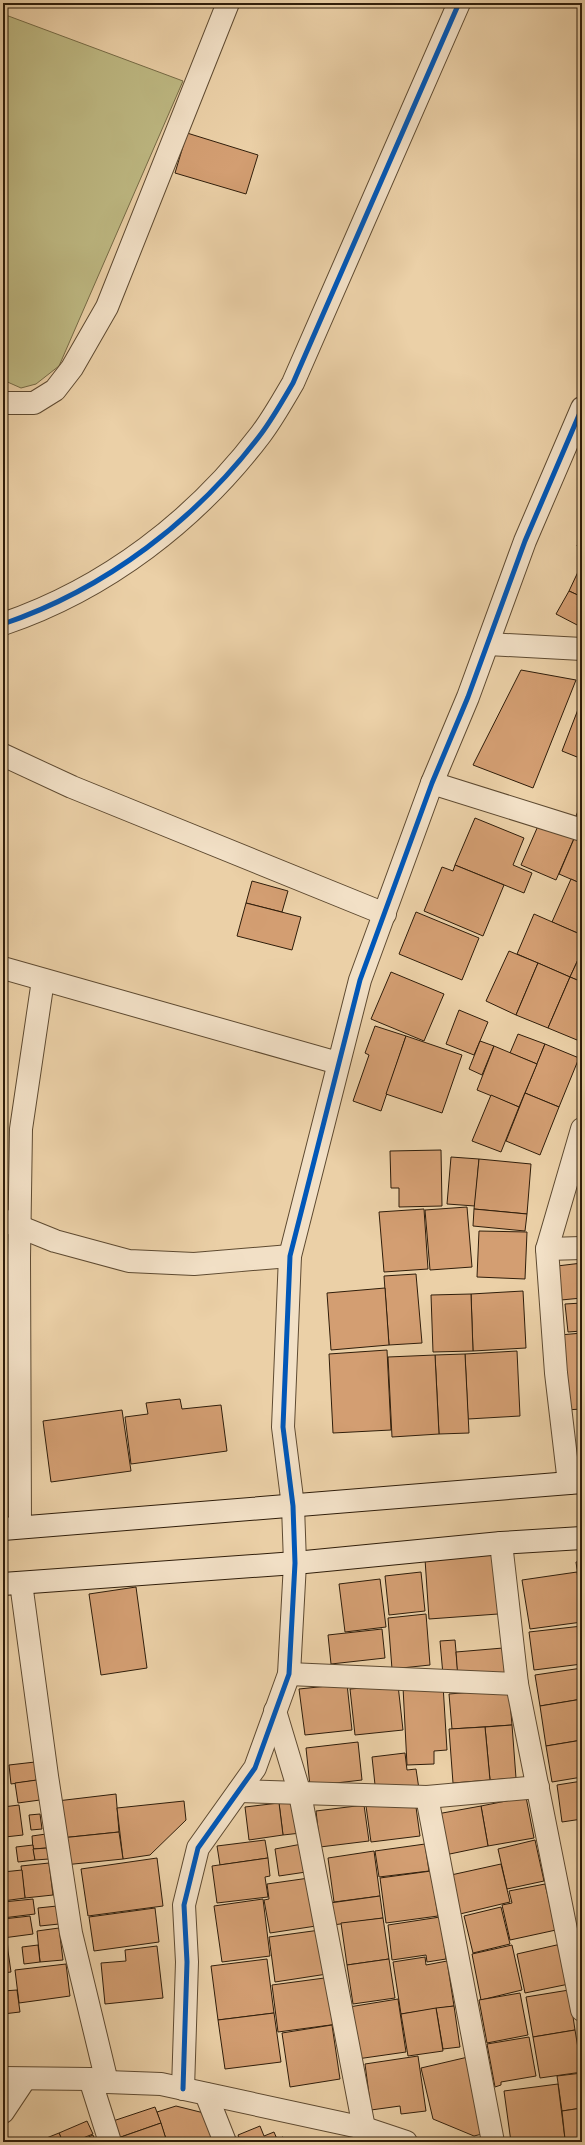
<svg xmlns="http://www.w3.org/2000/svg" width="585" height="2145" font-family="'Sorts Mill Goudy',serif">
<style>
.green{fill:#beb983;stroke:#766b46}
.building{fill:#d39e72;stroke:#2f1d0a}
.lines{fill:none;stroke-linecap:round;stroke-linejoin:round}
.minor-casing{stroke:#5e4a31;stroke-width:24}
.tertiary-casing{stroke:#5e4a31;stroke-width:24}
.secondary-casing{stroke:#2f1d0a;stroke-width:24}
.minor{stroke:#f2e0c6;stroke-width:22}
.tertiary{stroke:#f2e0c6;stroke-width:22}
.secondary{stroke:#f2e0c6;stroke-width:22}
.cycleway-casing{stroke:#f2e0c6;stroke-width:8}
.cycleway{stroke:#0057b8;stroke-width:5}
</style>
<rect width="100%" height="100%" fill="#ebd0a7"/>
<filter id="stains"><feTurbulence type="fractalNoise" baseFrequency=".005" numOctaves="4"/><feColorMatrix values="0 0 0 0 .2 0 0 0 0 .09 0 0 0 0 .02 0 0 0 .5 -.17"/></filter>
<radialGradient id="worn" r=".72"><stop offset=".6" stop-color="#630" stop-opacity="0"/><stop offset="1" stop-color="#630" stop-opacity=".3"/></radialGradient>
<polygon class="green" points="3,14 183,81 59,366 36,384 21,388 3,380"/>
<g class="building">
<polygon points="187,133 258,155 246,194 175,173"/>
<polygon points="582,534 582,548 577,546"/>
<polygon points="582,564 582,577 577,574"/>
<polygon points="577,574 582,577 582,597 569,591"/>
<polygon points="569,591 582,597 581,627 556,614"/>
<polygon points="521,670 576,680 533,788 473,765"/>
<polygon points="582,699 582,759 562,751"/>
<polygon points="582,801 582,824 574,821"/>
<polygon points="475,818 524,838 513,865 532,873 524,893 455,865"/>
<polygon points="541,819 576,834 556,880 521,865"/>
<polygon points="582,831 582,884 559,874 576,834"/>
<polygon points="455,865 504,885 483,936 424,911 442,867 453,871"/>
<polygon points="571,879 582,884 582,935 552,922"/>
<polygon points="252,881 288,891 282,912 246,903"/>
<polygon points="246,903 301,917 292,950 237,936"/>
<polygon points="416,912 479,938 462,980 399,954"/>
<polygon points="534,914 582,935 582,951 570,977 517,954"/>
<polygon points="509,951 538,963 516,1015 486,1001"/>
<polygon points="582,951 582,982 570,977"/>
<polygon points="538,963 570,977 548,1028 516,1015"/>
<polygon points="391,972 444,994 424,1041 371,1019"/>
<polygon points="570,977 582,982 582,1030 577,1040 548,1028"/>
<polygon points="459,1010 488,1022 474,1055 446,1044"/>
<polygon points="375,1026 406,1036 381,1111 353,1101 369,1055 365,1053"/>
<polygon points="518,1034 545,1044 537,1064 510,1053"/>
<polygon points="406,1036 462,1055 442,1113 386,1094"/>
<polygon points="480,1041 494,1046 482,1075 469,1069"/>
<polygon points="545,1044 579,1058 559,1107 525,1093"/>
<polygon points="494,1046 537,1064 519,1107 477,1090"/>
<polygon points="525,1093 559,1107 540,1155 506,1141"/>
<polygon points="491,1095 519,1107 501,1152 472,1141"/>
<polygon points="441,1150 442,1206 399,1207 399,1188 391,1188 390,1151"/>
<polygon points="451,1157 479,1159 475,1206 447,1204"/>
<polygon points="479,1159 531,1164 527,1214 474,1209"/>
<polygon points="467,1207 472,1267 430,1270 425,1210"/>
<polygon points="424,1209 428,1269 384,1272 379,1212"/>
<polygon points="474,1209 527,1214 525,1231 473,1226"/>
<polygon points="479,1231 527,1232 525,1279 477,1277"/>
<polygon points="582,1263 582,1298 561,1300 557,1266"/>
<polygon points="416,1274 422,1343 389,1345 384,1276"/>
<polygon points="385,1288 389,1345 331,1350 327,1293"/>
<polygon points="523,1291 526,1348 473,1351 471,1294"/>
<polygon points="471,1294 473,1351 433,1352 431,1295"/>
<polygon points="582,1303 582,1331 568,1332 565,1304"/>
<polygon points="582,1333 582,1409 565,1410 560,1335"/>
<polygon points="387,1350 391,1430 333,1433 329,1354"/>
<polygon points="517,1351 520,1416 468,1419 465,1354"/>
<polygon points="465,1354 469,1433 439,1434 435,1355"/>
<polygon points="435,1355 439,1434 392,1437 388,1357"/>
<polygon points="180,1399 182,1409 221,1405 227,1451 131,1464 125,1417 148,1414 146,1403"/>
<polygon points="122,1410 131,1471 51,1482 43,1421"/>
<polygon points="494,1554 498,1614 429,1619 425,1559"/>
<polygon points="582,1561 582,1606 576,1562"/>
<polygon points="421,1572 425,1611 389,1615 385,1576"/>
<polygon points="577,1572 582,1606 582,1622 530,1629 522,1580"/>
<polygon points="380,1579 386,1627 345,1632 339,1584"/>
<polygon points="136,1587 147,1668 101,1675 89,1594"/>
<polygon points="426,1614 430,1665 392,1669 388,1618"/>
<polygon points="582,1626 582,1664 534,1670 529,1632"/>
<polygon points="382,1629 385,1658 331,1664 328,1635"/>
<polygon points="455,1640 458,1674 443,1675 440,1641"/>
<polygon points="503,1648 505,1675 458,1679 456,1652"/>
<polygon points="582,1668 582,1699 540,1706 535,1675"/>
<polygon points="347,1684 352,1730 305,1735 299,1689"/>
<polygon points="398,1685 403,1730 355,1735 350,1689"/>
<polygon points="443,1685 447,1750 434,1751 434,1764 407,1765 403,1687"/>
<polygon points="509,1689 512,1725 452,1729 449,1694"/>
<polygon points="582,1699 582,1740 546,1746 540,1706"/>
<polygon points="512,1725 516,1778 490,1780 485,1727"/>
<polygon points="485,1727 490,1780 453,1783 449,1729"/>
<polygon points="582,1740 582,1777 552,1782 546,1746"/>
<polygon points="358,1742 362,1780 310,1786 306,1748"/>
<polygon points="405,1753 407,1770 416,1769 419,1789 376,1794 372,1757"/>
<polygon points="35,1762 37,1780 11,1784 9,1765"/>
<polygon points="37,1780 40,1800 18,1803 15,1783"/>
<polygon points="582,1781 582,1819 562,1822 557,1785"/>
<polygon points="116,1794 119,1832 61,1838 57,1801"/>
<polygon points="526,1797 534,1838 488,1846 481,1806"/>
<polygon points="297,1800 301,1833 283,1835 279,1803"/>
<polygon points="415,1800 420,1836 371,1842 366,1806"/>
<polygon points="184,1801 186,1820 150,1855 123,1859 117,1808"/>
<polygon points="279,1803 283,1835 249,1840 245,1807"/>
<polygon points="19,1805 23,1835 5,1837 3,1807"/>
<polygon points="364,1805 369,1841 320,1847 316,1811"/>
<polygon points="481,1806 488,1846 445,1855 437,1814"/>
<polygon points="40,1814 42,1829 31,1830 29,1815"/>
<polygon points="3,1822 7,1851 3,1852"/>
<polygon points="119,1832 123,1859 64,1865 61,1838"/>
<polygon points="46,1834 47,1848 33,1849 32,1836"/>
<polygon points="265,1840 268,1858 220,1865 217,1846"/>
<polygon points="535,1840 544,1881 507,1889 498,1849"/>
<polygon points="302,1844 306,1872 279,1876 275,1849"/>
<polygon points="425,1844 429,1871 379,1877 375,1851"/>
<polygon points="33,1845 35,1860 18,1862 16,1847"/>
<polygon points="47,1848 49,1859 35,1860 33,1849"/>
<polygon points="374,1851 380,1896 334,1902 328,1858"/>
<polygon points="157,1858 163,1906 88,1916 81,1869"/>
<polygon points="268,1858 270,1876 265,1877 268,1897 217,1903 212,1866"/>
<polygon points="49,1863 53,1895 25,1898 21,1866"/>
<polygon points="501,1864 510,1902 460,1914 451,1875"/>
<polygon points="22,1870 25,1898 3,1901 3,1872"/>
<polygon points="431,1871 438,1916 386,1923 380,1878"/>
<polygon points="309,1878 316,1926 270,1933 264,1900 269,1899 267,1884"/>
<polygon points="545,1884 556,1930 510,1940 502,1905 512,1903 509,1891"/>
<polygon points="380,1896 383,1918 333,1925 330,1903"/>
<polygon points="33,1899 35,1914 3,1918 3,1902"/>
<polygon points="263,1899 270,1956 222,1962 214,1906"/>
<polygon points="57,1906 59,1924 40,1926 38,1908"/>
<polygon points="501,1907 510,1944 473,1953 464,1916"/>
<polygon points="155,1908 159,1942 94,1951 89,1917"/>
<polygon points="30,1916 33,1934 3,1938 3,1919"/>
<polygon points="440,1917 446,1959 427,1962 426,1955 392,1960 388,1925"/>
<polygon points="383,1918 389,1959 347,1965 341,1923"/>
<polygon points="59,1928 63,1960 40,1962 37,1931"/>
<polygon points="320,1930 327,1974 275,1982 269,1937"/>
<polygon points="7,1937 8,1951 3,1952 3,1938"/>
<polygon points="561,1944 569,1984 525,1993 517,1954"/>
<polygon points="38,1945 40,1962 24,1964 22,1947"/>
<polygon points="512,1945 522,1990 481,2000 472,1954"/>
<polygon points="157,1946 163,1998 105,2004 101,1963 126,1961 125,1950"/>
<polygon points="8,1951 11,1972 3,1973 3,1952"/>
<polygon points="425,1957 426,1965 447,1961 454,2006 401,2014 393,1962"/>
<polygon points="267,1959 274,2013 218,2020 211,1966"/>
<polygon points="389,1959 395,1998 353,2004 347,1965"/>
<polygon points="66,1964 70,1996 19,2003 15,1970"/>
<polygon points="332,1977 338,2024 278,2032 272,1985"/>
<polygon points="17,1990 20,2012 3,2014 3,1991"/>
<polygon points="569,1990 575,2030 533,2037 526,1997"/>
<polygon points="520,1993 528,2035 487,2043 479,2000"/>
<polygon points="398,1999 406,2052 357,2059 349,2007"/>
<polygon points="454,2006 460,2047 443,2049 436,2008"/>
<polygon points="436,2008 443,2051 408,2056 401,2014"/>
<polygon points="274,2013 281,2062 225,2069 218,2020"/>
<polygon points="332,2025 340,2079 290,2087 282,2033"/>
<polygon points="575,2030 582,2072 540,2078 533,2037"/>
<polygon points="529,2037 536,2076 501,2082 501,2085 495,2087 487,2044"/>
<polygon points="418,2056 426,2111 401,2114 400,2106 371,2110 365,2064"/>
<polygon points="468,2057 486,2133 474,2136 433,2119 421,2068"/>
<polygon points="582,2073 582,2108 562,2111 557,2076"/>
<polygon points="558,2084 565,2139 546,2142 511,2142 504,2091"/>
<polygon points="176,2106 208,2114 218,2142 167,2142 157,2112"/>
<polygon points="155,2107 161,2123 118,2138 113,2121"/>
<polygon points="582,2108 582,2142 555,2142 565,2139 562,2111"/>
<polygon points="87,2121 93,2134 73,2142 63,2142 59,2133"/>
<polygon points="161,2123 166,2139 157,2142 119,2142 118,2138"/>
<polygon points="260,2126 264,2136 274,2132 277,2139 283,2137 285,2142 241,2142 238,2135"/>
<polygon points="59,2133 63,2142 39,2141"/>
<polygon points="93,2135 96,2142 77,2142"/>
</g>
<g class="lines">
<g class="minor-casing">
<g id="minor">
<polyline points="3,403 34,403 55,390 72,368 107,307 228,3"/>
<path d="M3,624C106,589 196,520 261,434C273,418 283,400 293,383L459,3"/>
<polyline points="488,644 582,649"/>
<polyline points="3,755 72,787 385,914"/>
<polyline points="432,783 582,830"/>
<polyline points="3,968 338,1063"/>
<polyline points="3,1220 55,1241 129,1261 194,1264 290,1256"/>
<polyline points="547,1249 582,1248"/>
<polyline points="569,1483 556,1373 547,1249 582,1129"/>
<polyline points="20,1527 19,1258 21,1129 43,980"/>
<polyline points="501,1543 517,1684 582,2010"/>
<polyline points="21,1583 47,1776 71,1933 107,2082"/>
<polyline points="289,1674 517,1684"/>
<polyline points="275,1711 300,1794 364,2128 365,2142"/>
<polyline points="239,1791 427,1797 538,1787"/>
<polyline points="427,1797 493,2142"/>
<polyline points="90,2079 110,2142"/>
<polyline points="206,2094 225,2142"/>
<polyline points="3,2112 25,2079"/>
</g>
</g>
<g class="tertiary-casing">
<g id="tertiary">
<polyline points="3,2078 90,2079 107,2082 161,2084 364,2128 406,2142"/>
<polyline points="183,2089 187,1962 184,1905 198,1848 255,1768 289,1674 295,1563 293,1506 283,1427 290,1256 360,980 432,783 468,697 525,541 582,408"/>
</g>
</g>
<g class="secondary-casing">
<g id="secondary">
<polyline points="3,1529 582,1482"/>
<polyline points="3,1584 295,1563 501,1543 582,1538"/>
</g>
</g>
<use href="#minor" class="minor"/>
<use href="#tertiary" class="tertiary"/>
<use href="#secondary" class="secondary"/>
<g class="cycleway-casing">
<g id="cycleway">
<path d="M3,624C106,589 196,520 261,434C273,418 283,400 293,383L459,3"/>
<polyline points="183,2089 187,1962 184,1905 198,1848 255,1768 289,1674 295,1563 293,1506 283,1427 290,1256 360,980 432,783 468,697 525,541 582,408"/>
</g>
</g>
<use href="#cycleway" class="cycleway"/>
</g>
<rect width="585" height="2145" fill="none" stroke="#ebd0a7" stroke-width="16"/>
<rect x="4" y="4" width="577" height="2137" fill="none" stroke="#2f1d0a" stroke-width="2"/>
<rect x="8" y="8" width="569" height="2129" fill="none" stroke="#2f1d0a"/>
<rect width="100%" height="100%" filter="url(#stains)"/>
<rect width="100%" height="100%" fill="url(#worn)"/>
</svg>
